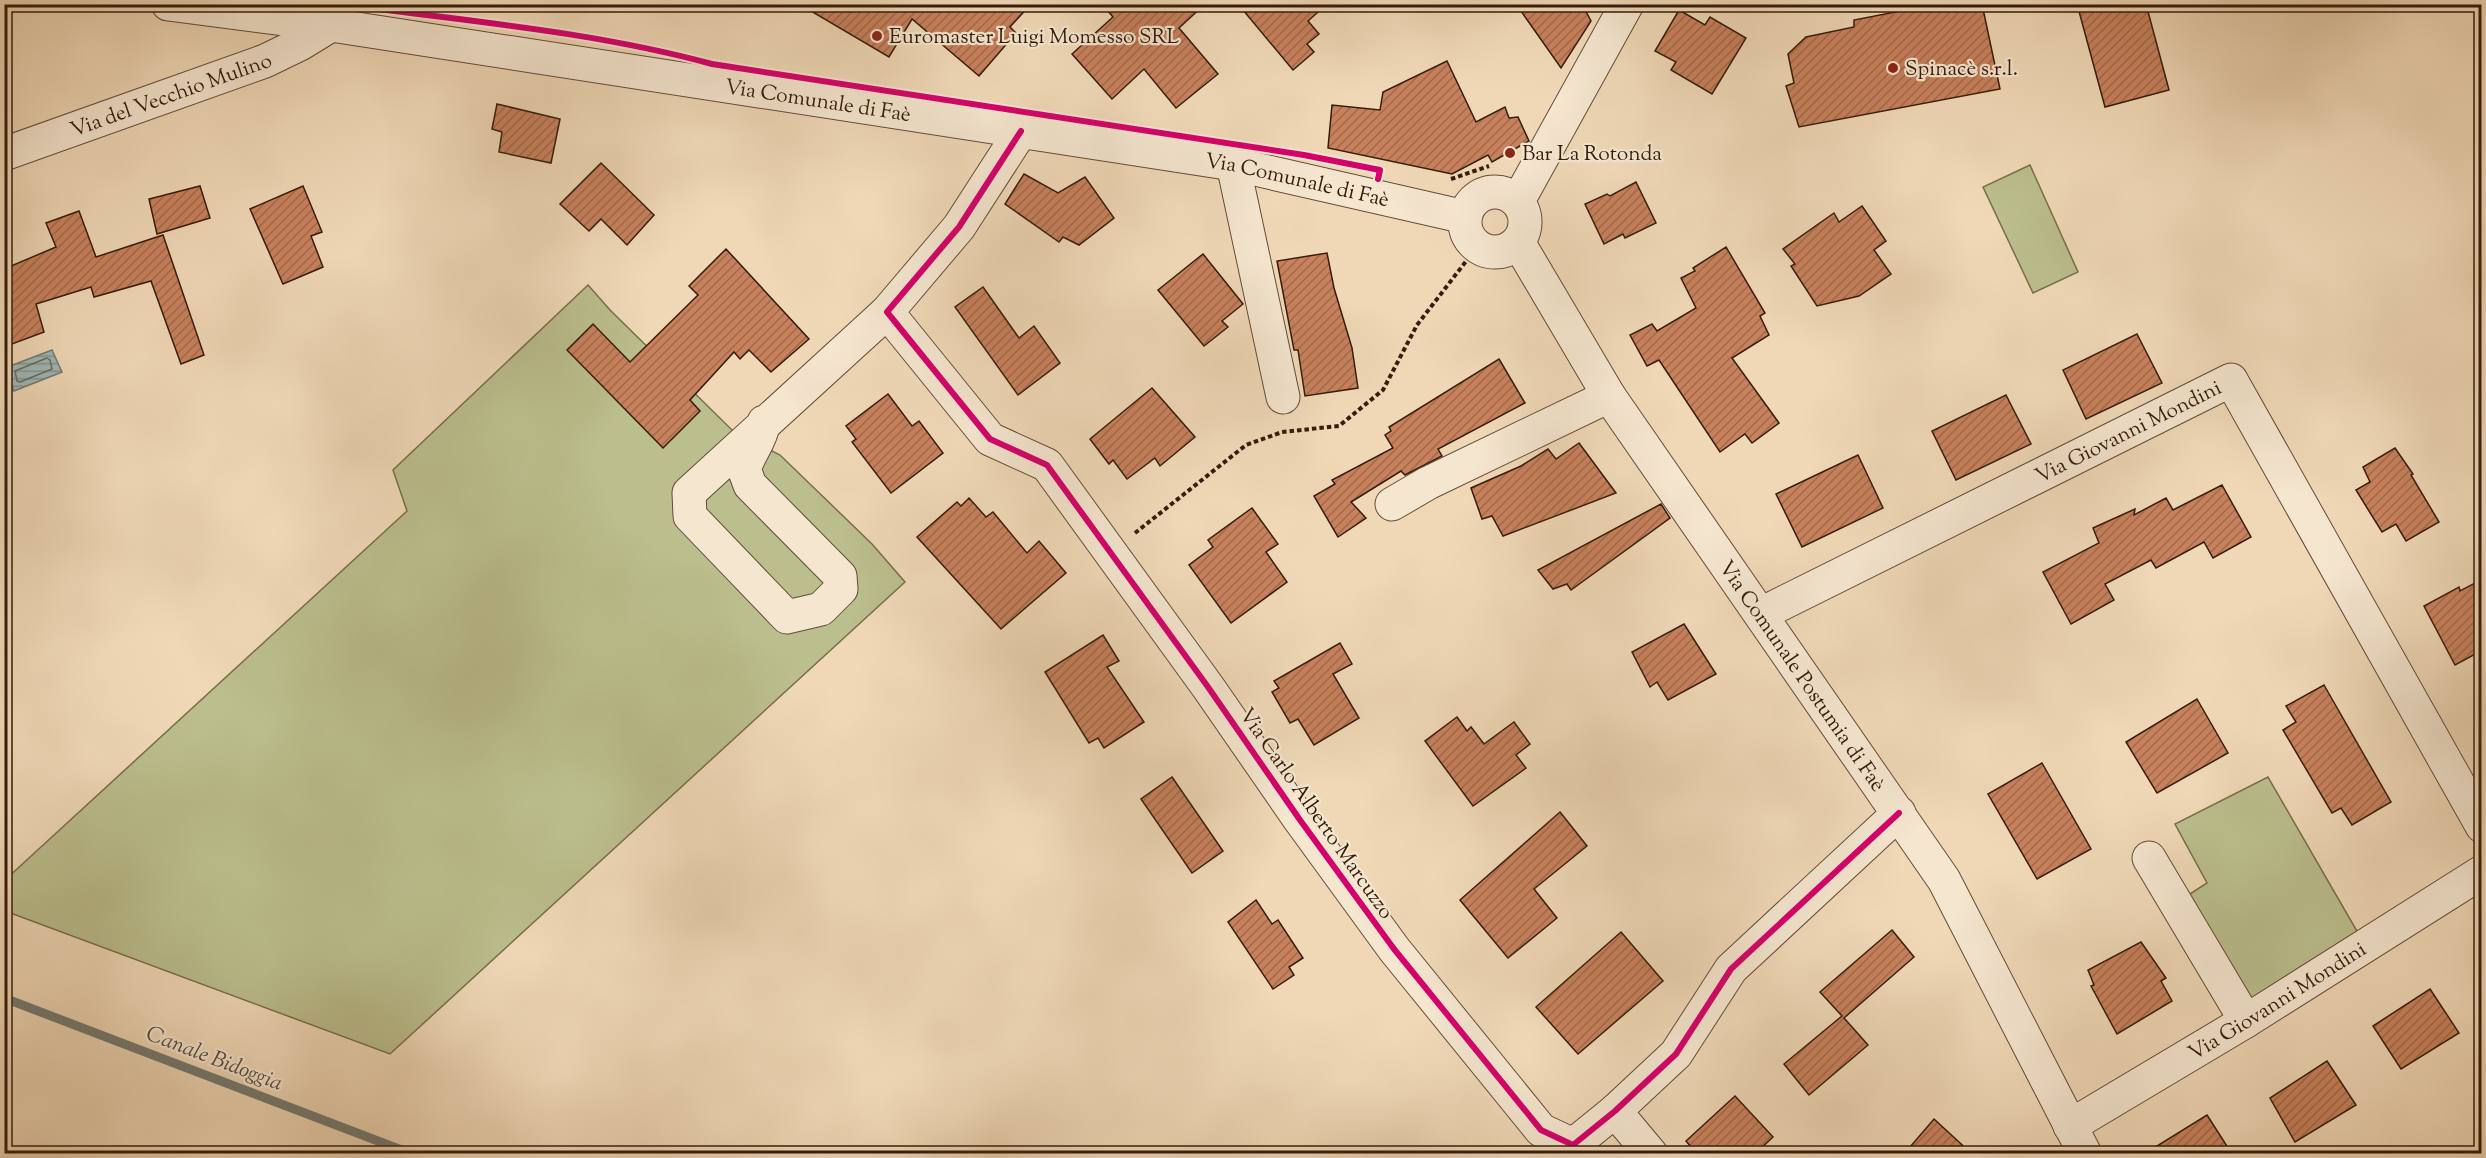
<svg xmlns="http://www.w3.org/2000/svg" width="2486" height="1158" font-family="'Sorts Mill Goudy',serif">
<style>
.park{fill:#bbbe8d;stroke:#786d4c;stroke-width:1.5}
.water{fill:url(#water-rules);stroke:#747a73;stroke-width:1.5}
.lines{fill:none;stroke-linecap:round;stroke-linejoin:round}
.shore{stroke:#6a6a62;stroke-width:1.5}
.stream{stroke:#747a73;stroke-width:9}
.building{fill:url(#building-hatch);stroke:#351c0c;stroke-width:1.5}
.minor-casing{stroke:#644b37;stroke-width:35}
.path{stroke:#351c0c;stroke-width:4;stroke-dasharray:4.5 3;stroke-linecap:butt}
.minor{stroke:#f5e6d0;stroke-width:33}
.cycleway-casing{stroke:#f5e6d0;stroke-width:10}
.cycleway{stroke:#d6006c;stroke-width:6}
.poi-dot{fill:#8f2418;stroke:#f5e6d0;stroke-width:2}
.labels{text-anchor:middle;stroke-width:4.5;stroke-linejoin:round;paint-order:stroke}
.poi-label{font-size:21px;fill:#351c0c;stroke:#f5e6d0;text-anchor:start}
.street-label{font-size:21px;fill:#351c0c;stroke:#f5e6d0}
.water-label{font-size:22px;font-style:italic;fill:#544b40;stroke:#f5e6d0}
</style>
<defs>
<pattern id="water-rules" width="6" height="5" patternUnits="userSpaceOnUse" patternTransform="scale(1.5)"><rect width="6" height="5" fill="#9eb8b8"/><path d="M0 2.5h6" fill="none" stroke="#829594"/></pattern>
<pattern id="building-hatch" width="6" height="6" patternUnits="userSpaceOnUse" patternTransform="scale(1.5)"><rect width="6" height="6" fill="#c8815d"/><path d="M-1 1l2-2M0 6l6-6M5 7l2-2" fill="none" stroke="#a3694b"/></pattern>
</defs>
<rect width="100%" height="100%" fill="#f0d8b7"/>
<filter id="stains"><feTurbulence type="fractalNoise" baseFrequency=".00333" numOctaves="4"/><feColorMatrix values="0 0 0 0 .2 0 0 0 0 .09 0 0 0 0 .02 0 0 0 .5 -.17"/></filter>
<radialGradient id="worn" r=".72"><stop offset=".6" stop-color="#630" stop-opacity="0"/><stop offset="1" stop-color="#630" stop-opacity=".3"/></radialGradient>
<g class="park">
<polygon points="2030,165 2078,272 2033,293 1983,187"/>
<polygon points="588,285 610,310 733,431 780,455 872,544 905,582 390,1054 5,911 5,880 407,511 393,470"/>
<polygon points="2268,777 2365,945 2246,1021 2176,903 2207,883 2175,824"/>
</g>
<polygon class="water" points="52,350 62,372 14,391 5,368"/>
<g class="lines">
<polygon class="shore" points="47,358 50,360 52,369 20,382 17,381 15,371"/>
<polyline class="stream" points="4,998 412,1154"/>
</g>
<g class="building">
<polygon points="799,4 1031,4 1010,27 1016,33 979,76 912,19 889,57"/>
<polygon points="1102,4 1205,4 1179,28 1218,74 1176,108 1144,69 1112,99 1072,54 1113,17"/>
<polygon points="1238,4 1327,4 1308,21 1319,34 1307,44 1314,52 1293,70"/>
<polygon points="1516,4 1582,4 1591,21 1561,68"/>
<polygon points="1936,4 1982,4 2000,89 1799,127 1786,86 1794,83 1788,54 1806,37 1854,27 1854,20"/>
<polygon points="2077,4 2146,4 2169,90 2105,107"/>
<polygon points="1679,10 1705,25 1710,17 1746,38 1712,94 1671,70 1676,62 1655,51"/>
<polygon points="1447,61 1476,122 1505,107 1509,118 1518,117 1529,141 1492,162 1488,155 1452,174 1328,148 1332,105 1380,110 1383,92"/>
<polygon points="497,104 560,119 551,163 499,152 502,132 492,129"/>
<polygon points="601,163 654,215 627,245 601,219 589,231 560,204"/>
<polygon points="1024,174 1058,193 1085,177 1114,218 1079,245 1063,237 1059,242 1005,204"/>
<polygon points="1636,182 1656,223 1625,238 1623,234 1604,244 1585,204 1607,194 1610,196"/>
<polygon points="200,186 210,218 157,234 149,199"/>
<polygon points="303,186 322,232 311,236 323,267 283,284 250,209"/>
<polygon points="1862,206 1886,241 1874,250 1891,274 1859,296 1817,306 1791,266 1795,264 1783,249 1834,213 1839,222"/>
<polygon points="79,211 96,257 163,235 204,355 181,364 151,281 94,297 91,287 36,304 44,332 4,347 4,269 56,247 46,223"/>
<polygon points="1726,247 1765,313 1760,316 1769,335 1732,358 1779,423 1752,443 1745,434 1720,452 1659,360 1647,366 1630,335 1652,324 1657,331 1696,308 1681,278 1695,271 1693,268"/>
<polygon points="726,249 809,339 771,372 749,350 740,359 734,352 690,400 700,411 663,448 567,350 593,324 630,362 698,295 689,286"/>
<polygon points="1327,253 1334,288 1352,348 1358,388 1305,396 1298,350 1294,350 1277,261"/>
<polygon points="1203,254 1243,304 1222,321 1228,327 1204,346 1158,290"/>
<polygon points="983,287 1019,338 1034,326 1060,363 1018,395 955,307"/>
<polygon points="2137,334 2162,383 2086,419 2063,370"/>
<polygon points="1499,359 1525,403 1438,449 1442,456 1405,475 1401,471 1351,502 1366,518 1338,537 1314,496 1335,484 1332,480 1393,448 1385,435 1391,431 1389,427"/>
<polygon points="1152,388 1195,437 1160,466 1155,458 1127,479 1113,460 1109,464 1090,439"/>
<polygon points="888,394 912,426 919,421 943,453 891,493 852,442 856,439 846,426"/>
<polygon points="2006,395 2031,444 1956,480 1932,431"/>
<polygon points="1579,443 1616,493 1503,536 1492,516 1482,519 1471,488 1521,466 1548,449 1556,459"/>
<polygon points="2395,448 2413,474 2411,475 2439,522 2406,541 2396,524 2382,532 2356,490 2370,482 2363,467"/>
<polygon points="1858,455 1883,508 1802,547 1776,494"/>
<polygon points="2222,485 2251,537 2213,558 2204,542 2156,568 2151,560 2105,584 2114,600 2071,624 2043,572 2099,543 2093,528 2135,509 2134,515 2166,498 2173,510"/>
<polygon points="969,498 986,517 993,512 1027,553 1039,541 1066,573 1001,629 917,537 957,502 961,506"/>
<polygon points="1661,504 1670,518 1571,590 1567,584 1553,589 1538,570"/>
<polygon points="1252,508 1278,544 1266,552 1287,582 1231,623 1189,565 1213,547 1208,540"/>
<polygon points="2481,580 2481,651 2455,665 2424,606 2459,587 2460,591"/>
<polygon points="1684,624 1716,674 1668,700 1657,682 1650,687 1632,652"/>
<polygon points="1103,635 1119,661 1107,667 1144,722 1104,748 1098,738 1089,743 1045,672"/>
<polygon points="1340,643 1352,664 1333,674 1359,718 1314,745 1298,719 1290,723 1272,692 1279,688 1274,681"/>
<polygon points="2324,685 2391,802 2352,825 2341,808 2332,813 2283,730 2296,722 2286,706"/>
<polygon points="2197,699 2228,753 2157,793 2126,742"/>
<polygon points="1457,717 1467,731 1471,727 1484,744 1514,722 1530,744 1516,755 1526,768 1473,806 1425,741"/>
<polygon points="2042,763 2091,849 2037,879 1988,794"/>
<polygon points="1172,777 1223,851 1192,873 1141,799"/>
<polygon points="1560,812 1587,846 1534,889 1557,918 1508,958 1460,900"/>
<polygon points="1256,900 1272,924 1278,920 1303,958 1289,967 1294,975 1273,989 1228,922"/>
<polygon points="1892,930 1914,957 1844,1018 1868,1045 1809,1095 1784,1064 1842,1016 1820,992"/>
<polygon points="1621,932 1663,981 1578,1054 1536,1007"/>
<polygon points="2141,942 2166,978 2161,981 2172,1001 2117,1034 2091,986 2094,985 2088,970"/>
<polygon points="2430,989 2459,1033 2401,1069 2373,1026"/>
<polygon points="2327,1061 2356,1105 2295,1142 2270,1098"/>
<polygon points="1735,1096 1773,1137 1755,1154 1697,1154 1686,1141"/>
<polygon points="2207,1115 2232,1154 2144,1154"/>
<polygon points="1934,1119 1972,1154 1904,1154"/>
</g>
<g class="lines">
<g class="minor-casing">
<g id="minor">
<path id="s1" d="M168,4L331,25L1233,164L1465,217"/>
<polyline points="1021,131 959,227 887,312 990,439 1047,465 1208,687 1300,820 1394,949 1541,1130 1573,1145 1615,1111 1676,1054 1731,969 1899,813"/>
<path id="s2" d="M4,154L265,61L300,44L331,25"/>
<polyline points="1233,164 1283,397"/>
<circle cx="1495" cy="222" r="30"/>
<polyline points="1518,201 1627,4"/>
<path id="s3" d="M1518,242L1609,396L1944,880L2085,1154"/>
<path d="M764,422C761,440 750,452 744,469L750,485L840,576L841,589L821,609L787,617L690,516L689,493L887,312"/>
<polyline points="1392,504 1428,483 1609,396"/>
<path id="s4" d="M1761,614L2231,380L2482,826"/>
<polyline points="2149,858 2246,1021"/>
<polyline points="1615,1111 1651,1154"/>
<path id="s5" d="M2070,1126L2246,1021L2482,872"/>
</g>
</g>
<g class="path">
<polyline points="1451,179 1489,166"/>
<polyline points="1135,533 1246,445 1282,432 1339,426 1383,390 1417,325 1477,247"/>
</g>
<use href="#minor" class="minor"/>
<g class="cycleway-casing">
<g id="cycleway">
<path d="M340,4C464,21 591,31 712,64L1304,155L1380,170L1378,179"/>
<polyline points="1021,131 959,227 887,312 990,439 1047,465 1208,687 1300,820 1394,949 1541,1130 1573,1145 1615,1111 1676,1054 1731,969 1899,813"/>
</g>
</g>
<use href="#cycleway" class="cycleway"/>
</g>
<g class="poi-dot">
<circle cx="877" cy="36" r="6"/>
<circle cx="1893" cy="68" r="6"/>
<circle cx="1510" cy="153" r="6"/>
</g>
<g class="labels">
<g class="poi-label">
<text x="889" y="43">Euromaster Luigi Momesso SRL</text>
<text x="1905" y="75">Spinacè s.r.l.</text>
<text x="1522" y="160">Bar La Rotonda</text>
</g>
<g class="street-label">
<text dy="7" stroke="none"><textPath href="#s2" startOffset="177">Via del Vecchio Mulino</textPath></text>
<text dy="7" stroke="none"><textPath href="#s1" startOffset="657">Via Comunale di Faè</textPath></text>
<text dy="7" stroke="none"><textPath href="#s1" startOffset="1143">Via Comunale di Faè</textPath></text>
<text dy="7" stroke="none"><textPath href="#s4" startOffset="410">Via Giovanni Mondini</textPath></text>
<text dy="7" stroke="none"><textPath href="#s3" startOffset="519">Via Comunale Postumia di Faè</textPath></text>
<text transform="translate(1317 813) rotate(55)" y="7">Via Carlo Alberto Marcuzzo</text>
<text dy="7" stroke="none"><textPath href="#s5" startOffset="242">Via Giovanni Mondini</textPath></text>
</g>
<g class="water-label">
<text transform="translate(215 1057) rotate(21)" y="8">Canale Bidoggia</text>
</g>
</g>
<rect width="2486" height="1158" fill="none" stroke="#f0d8b7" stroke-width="24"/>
<rect x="6" y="6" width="2474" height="1146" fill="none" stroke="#351c0c" stroke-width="3"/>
<rect x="12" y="12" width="2462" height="1134" fill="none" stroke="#351c0c" stroke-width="1.5"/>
<rect width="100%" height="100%" filter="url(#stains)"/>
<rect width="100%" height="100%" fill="url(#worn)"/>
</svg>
